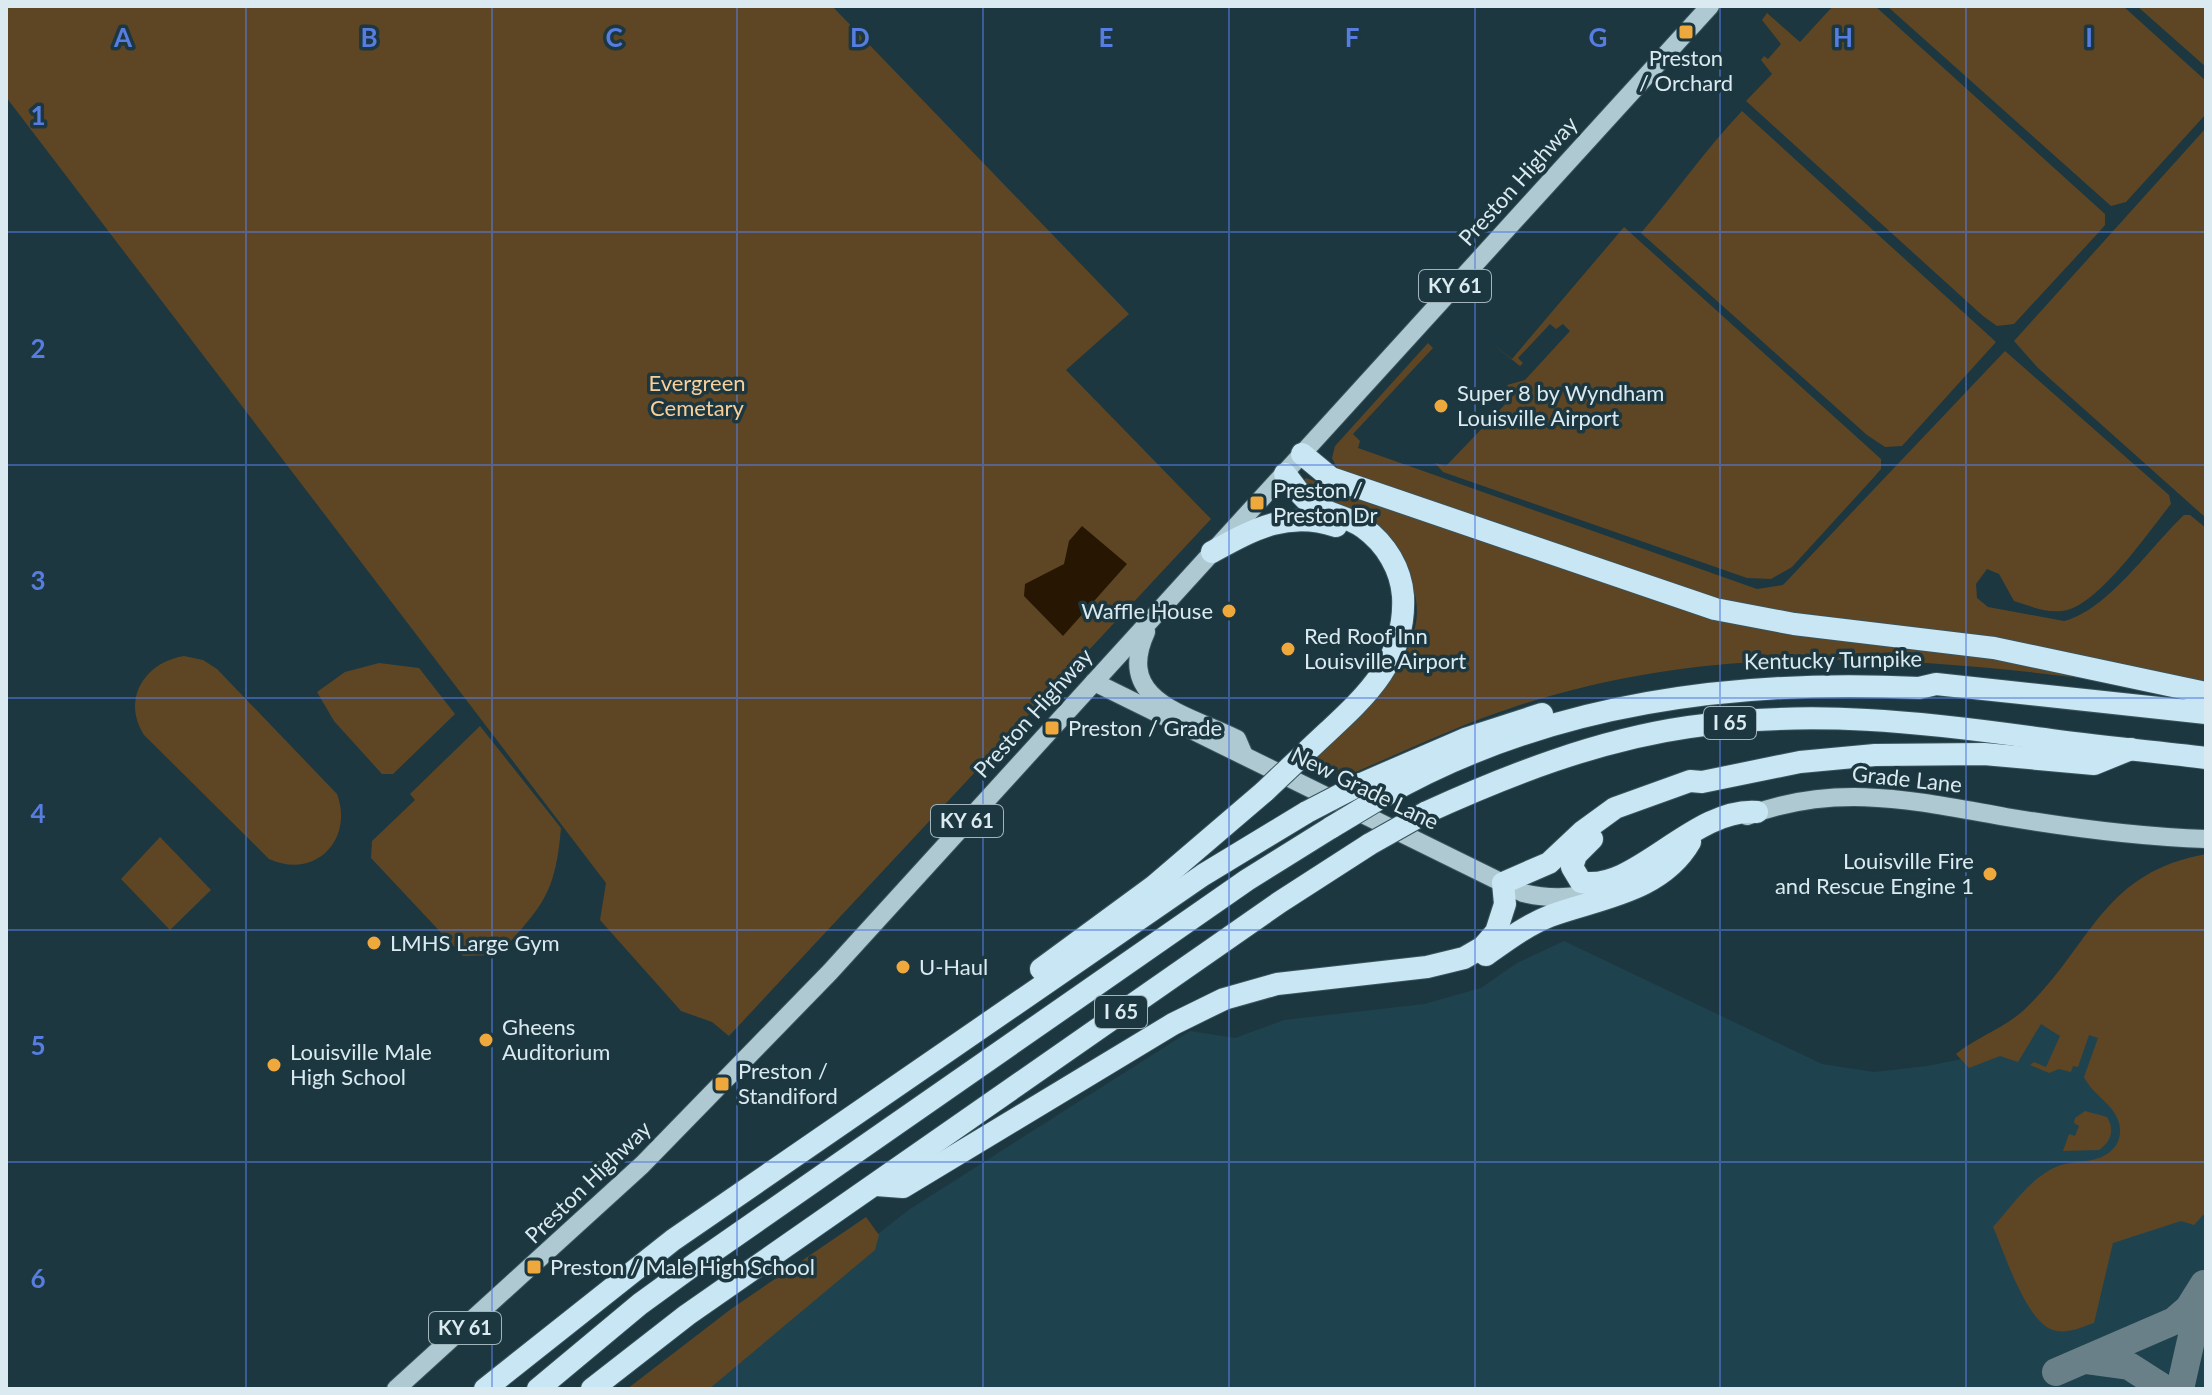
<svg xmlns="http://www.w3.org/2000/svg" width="2212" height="1395" font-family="Lato,sans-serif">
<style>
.built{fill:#1f424f}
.green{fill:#5e4624}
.water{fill:#271601}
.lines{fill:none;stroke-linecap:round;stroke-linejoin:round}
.taxiway{stroke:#6a8088;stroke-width:28}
.major-casing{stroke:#3a545c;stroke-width:20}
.highway-casing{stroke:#3a545c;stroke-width:24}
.major{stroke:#afc9d3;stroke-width:18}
.highway{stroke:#c8e6f3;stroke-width:22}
.highway-bridge-casing{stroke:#3a545c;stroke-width:24;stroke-linecap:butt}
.highway-bridge{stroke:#c8e6f3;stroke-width:22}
.grid{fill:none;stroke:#567ddf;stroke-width:2;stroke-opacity:0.55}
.poi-dot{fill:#eea83c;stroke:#1c3740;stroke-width:3}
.labels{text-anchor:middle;stroke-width:7;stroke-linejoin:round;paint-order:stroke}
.shield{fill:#1c3740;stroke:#a1b4bb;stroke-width:2}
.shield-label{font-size:20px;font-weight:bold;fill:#daeaf0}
.poi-label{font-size:22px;fill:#daeaf0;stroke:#1c3740;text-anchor:start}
.street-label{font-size:22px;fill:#daeaf0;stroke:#1c3740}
.park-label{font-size:22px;fill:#f9cf99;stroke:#1c3740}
.grid-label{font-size:26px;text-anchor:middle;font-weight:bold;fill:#567ddf;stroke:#1c3740;stroke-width:7;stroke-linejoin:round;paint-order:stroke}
</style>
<rect width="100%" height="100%" fill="#1c3740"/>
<polygon class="built" points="2206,867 2206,1389 677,1389 910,1209 1190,1031 1235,1038 1284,1020 1424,1004 1481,988 1517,963 1564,941 1822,1064 1874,1072 1927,1066 1977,1056"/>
<g class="green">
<polygon points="6,6 832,6 1129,314 1066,370 1211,519 729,1036 712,1022 681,1011 600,920 606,883 6,97"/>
<polygon points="1833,6 1875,6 2105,214 2105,225 2099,232 2014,324 1997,326 1983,316 1746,101 1772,74 1761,60 1764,56 1768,59 1781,44 1762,20 1767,13 1800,42"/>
<polygon points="1887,6 2123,6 2206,81 2206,114 2126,202 2111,206"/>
<polygon points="2137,6 2206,6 2206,67"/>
<path d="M1742,111L1996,342L1902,446L1885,447L1867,435L1641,233C1676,192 1706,149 1742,111Z"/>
<polygon points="2206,128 2206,518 2038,368 2014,341"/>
<polygon points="1624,227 1881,459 1881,469 1875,476 1792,567 1771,579 1747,578 1443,472 1435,463 1446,466 1514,395 1507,385 1525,380 1570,331 1563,324 1556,329 1550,324 1518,358 1523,363 1520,366 1490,342 1512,359"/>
<path d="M1428,343L1433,348L1353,434L1360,441L1358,448L1757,589L1783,585L2005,351L2169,495L2171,504C2149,531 2097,608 2062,611C2046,613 2030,606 2014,601L1999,574L1987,569L1976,584L1977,598L1988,607L2064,621C2107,611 2151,546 2184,515H2190L2206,528V683L1742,607L1337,468L1332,458L1335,446Z"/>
<path d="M1306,478L1652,595L1989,654L2099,680C1899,656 1713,642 1517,706C1458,725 1401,753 1344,777L1307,759C1350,719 1443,650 1410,581C1402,563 1321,498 1301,483Z"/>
<path d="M184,656L203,660L217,669L337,794C354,840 315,880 269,859L144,735C121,699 145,662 184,656Z"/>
<polygon points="379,663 419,668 455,714 393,774 382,774 334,721 317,692 345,672"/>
<path d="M480,726L561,828C555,897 542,905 499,955L463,956L371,858L372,841L415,800L410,794Z"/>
<polygon points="160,837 211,890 170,930 121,879"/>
<path d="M2206,854V1212L2194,1225L2181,1221L2113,1243L2094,1323C2082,1327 2070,1333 2057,1331C2027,1327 2005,1253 1993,1227C2012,1206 2032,1175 2061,1165C2078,1160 2099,1164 2113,1149C2120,1142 2122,1130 2118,1120C2112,1103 2092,1094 2084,1077L2098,1038L2089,1035L2078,1067L2073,1066L2071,1072L2059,1069L2049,1073L2030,1065L2034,1062L2046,1067L2060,1036L2041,1024L2018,1062L2000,1056L1969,1068L1956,1054C1978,1036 2006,1028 2027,1007C2093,943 2102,873 2206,854Z"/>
<path d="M2085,1111L2107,1117C2115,1130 2111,1142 2099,1150L2063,1151L2069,1134L2075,1136L2079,1126L2074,1123L2075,1118Z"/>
<polygon points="866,1217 879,1235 875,1250 709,1389 627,1389 731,1309"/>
</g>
<polygon class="water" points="1082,526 1127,564 1063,636 1024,596 1025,584 1064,564 1069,541"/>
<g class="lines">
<g class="taxiway">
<polyline points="2085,1360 2129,1366 2165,1389"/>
<polyline points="2056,1372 2174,1321 2189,1308 2204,1284"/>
<polyline points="2180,1389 2201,1296"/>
</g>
<g class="major-casing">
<g id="major">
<path d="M1146,632C1114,702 1187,714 1237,739L1243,753"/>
<path d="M1094,682L1523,893C1548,899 1571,899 1596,892"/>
<path d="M1747,816C1837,782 1915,801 2006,817C2072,828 2139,837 2206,839"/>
<polyline points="396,1389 642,1165 830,972 1710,6"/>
</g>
</g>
<g class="highway-casing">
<g id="highway">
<polyline points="1302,454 1331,478 1715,609 1794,624 1994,648 2206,693"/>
<path d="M1285,474C1293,483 1299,495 1309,502C1325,514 1348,516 1364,528C1386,544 1401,569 1403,596C1407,670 1352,707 1303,755"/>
<path d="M1212,552C1254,529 1288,510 1336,526"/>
<polyline points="1361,784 1465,739 1542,714"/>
<path d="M1382,797C1545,703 1734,679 1919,688L1936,684L2206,713"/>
<path d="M1425,813C1508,775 1598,740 1689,727C1809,709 1925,722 2044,739C2097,747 2152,751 2206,758"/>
<path d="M1592,839L1576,855L1572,867L1581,882C1634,894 1693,807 1757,812"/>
<path d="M1486,955C1507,940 1527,925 1550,916C1599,898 1661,892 1690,842"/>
<polyline points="1041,969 1154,886 1265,791"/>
<polyline points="876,1185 903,1187 1173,1024 1224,999 1277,984 1427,967 1464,958 1483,947 1496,932 1505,904 1503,883 1549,863 1582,832 1615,808 1690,781 1702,782 1800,762 1875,755 1984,754 2094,764 2131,749"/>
<polyline points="485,1389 673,1240 1203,875 1307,812"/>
<polyline points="538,1389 640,1304 695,1264 1247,880 1332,827"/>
<polyline points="592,1389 687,1315 1280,902 1370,844"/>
</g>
</g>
<use href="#major" class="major"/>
<use href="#highway" class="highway"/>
<g class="highway-bridge-casing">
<g id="highway-bridge">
<polyline points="1265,791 1303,755"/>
<polyline points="1307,812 1361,784"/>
<polyline points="1332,827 1382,797"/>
<polyline points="1370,844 1425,813"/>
</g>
</g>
<use href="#highway-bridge" class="highway-bridge"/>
</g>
<path class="grid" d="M246,6V1389M492,6V1389M737,6V1389M983,6V1389M1229,6V1389M1475,6V1389M1720,6V1389M1966,6V1389M6,232H2206M6,465H2206M6,698H2206M6,930H2206M6,1162H2206"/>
<g class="poi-dot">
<rect x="1678" y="24" width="16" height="16" rx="4"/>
<circle cx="1441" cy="406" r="8"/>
<rect x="1249" y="495" width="16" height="16" rx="4"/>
<circle cx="1229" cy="611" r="8"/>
<circle cx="1288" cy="649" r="8"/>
<rect x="1044" y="720" width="16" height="16" rx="4"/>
<circle cx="1990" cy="874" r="8"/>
<circle cx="374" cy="943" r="8"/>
<circle cx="903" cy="967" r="8"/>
<circle cx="486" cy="1040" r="8"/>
<circle cx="274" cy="1065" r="8"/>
<rect x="714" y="1076" width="16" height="16" rx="4"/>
<rect x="526" y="1259" width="16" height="16" rx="4"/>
</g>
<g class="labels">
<g class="shield">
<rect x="1419" y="270" width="72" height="32" rx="6"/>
<rect x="1704" y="707" width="52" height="32" rx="6"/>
<rect x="931" y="805" width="72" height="32" rx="6"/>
<rect x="1095" y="996" width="52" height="32" rx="6"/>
<rect x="429" y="1312" width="72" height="32" rx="6"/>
</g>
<g class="shield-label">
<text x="1455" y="293">KY 61</text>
<text x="1730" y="730">I 65</text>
<text x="967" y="828">KY 61</text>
<text x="1121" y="1019">I 65</text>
<text x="465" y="1335">KY 61</text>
</g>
<g class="poi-label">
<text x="1686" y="66" text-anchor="middle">Preston<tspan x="1686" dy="25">/ Orchard</tspan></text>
<text x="1457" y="401">Super 8 by Wyndham<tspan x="1457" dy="25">Louisville Airport</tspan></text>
<text x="1273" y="498">Preston /<tspan x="1273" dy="25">Preston Dr</tspan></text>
<text x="1213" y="619" text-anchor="end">Waffle House</text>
<text x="1304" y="644">Red Roof Inn<tspan x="1304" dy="25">Louisville Airport</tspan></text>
<text x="1068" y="736">Preston / Grade</text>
<text x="1974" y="869" text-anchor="end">Louisville Fire<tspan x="1974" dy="25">and Rescue Engine 1</tspan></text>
<text x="390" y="951">LMHS Large Gym</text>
<text x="919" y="975">U-Haul</text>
<text x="502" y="1035">Gheens<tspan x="502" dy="25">Auditorium</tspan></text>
<text x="290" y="1060">Louisville Male<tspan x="290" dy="25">High School</tspan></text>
<text x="738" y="1079">Preston /<tspan x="738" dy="25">Standiford</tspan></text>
<text x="550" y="1275">Preston / Male High School</text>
</g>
<g class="street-label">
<text transform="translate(1518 181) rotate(-48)" y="8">Preston Highway</text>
<text transform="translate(1833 660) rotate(-1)" y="8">Kentucky Turnpike</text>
<text transform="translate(1033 713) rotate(-48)" y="8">Preston Highway</text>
<text transform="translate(1907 779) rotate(6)" y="8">Grade Lane</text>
<text transform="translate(1365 788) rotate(26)" y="8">New Grade Lane</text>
<text transform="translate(588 1182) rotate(-44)" y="8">Preston Highway</text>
</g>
<g class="park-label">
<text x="697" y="391">Evergreen<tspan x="697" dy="25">Cemetary</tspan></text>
</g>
</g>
<g class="grid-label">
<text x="123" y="47">A</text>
<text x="369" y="47">B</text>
<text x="614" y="47">C</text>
<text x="860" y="47">D</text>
<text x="1106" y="47">E</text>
<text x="1352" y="47">F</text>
<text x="1598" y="47">G</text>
<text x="1843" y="47">H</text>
<text x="2089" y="47">I</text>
<text x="38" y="125">1</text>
<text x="38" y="358">2</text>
<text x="38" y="590">3</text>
<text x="38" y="823">4</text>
<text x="38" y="1055">5</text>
<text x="38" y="1288">6</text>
</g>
<rect width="2212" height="1395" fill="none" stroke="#daeaf0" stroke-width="16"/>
</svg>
